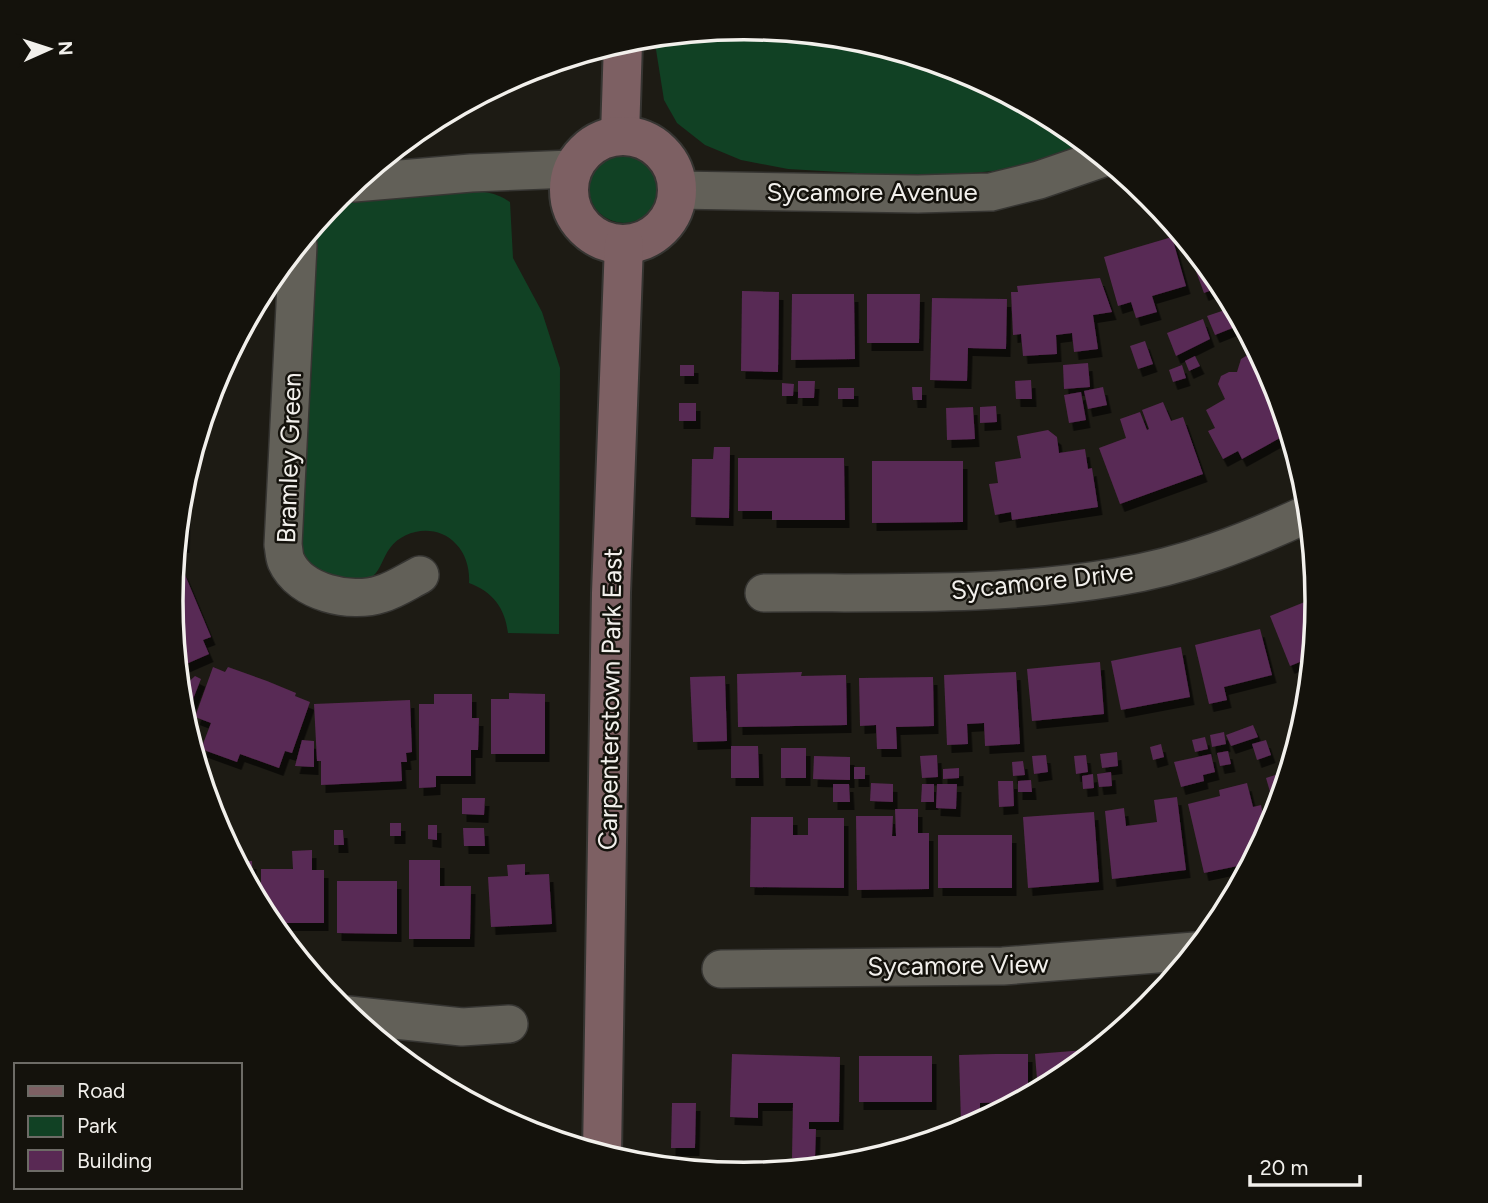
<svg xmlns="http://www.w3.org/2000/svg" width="1488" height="1203" font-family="Figtree,sans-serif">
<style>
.green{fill:#114124}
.building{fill:#592954;filter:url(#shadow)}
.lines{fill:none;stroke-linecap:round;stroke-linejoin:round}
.street-casing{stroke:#363532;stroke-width:40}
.secondary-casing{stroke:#363532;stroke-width:42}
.street{stroke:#626058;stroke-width:37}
.secondary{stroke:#7d6063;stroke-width:38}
.labels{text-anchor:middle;stroke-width:5;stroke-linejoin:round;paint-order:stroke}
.street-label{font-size:26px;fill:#f2f0ec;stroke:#14120c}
.rim{fill:none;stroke:#f2f0ec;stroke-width:3.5}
</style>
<defs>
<filter id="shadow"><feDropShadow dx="4.5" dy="8" stdDeviation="0" flood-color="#0009"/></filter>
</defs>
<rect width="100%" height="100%" fill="#1d1b14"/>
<g class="green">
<polygon points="744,28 856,39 964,72 1063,125 1088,145 1015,169 950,175 909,176 788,169 741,160 705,145 677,123 664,100 654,37"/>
<circle cx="624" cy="188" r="35"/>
<path d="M456,190C476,191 493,190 510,202L513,258L542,312L560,368L559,634L508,633C505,608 493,592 469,583C470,570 466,554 456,544C438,524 405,528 390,548C383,557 381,569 373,576C357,590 321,577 309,563C302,554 300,543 299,532L311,383L316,223L326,211L348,202Z"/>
</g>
<g class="building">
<polygon points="1183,236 1221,283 1223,286 1204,293"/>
<polygon points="1172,237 1186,286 1152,296 1157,312 1136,318 1131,302 1118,306 1104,257"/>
<polygon points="1100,278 1112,312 1093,315 1098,349 1074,352 1072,333 1056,335 1057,354 1023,356 1021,334 1013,335 1011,292 1018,292 1017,286"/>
<polygon points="742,291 779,292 778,372 741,371"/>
<polygon points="792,294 854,294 855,359 791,360"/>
<polygon points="867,294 920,294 919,343 867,343"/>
<polygon points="932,298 1007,299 1006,349 968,348 967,381 930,380"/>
<polygon points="1228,309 1235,327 1215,335 1207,316"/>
<polygon points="1203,319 1210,339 1176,356 1167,333"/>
<polygon points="1145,341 1153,364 1138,369 1130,346"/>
<polygon points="1251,353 1260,356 1274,382 1289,433 1242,459 1238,451 1223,459 1208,431 1215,428 1206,410 1225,399 1218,384 1221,376 1229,372 1237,372 1241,359"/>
<polygon points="1195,356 1200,366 1189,371 1185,361"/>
<polygon points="1088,363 1090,387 1064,389 1063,365"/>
<rect x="680" y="365" width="14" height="11"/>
<polygon points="1182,365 1186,378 1173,382 1169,370"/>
<polygon points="1031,380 1032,399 1016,399 1015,381"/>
<polygon points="798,381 815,381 814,398 798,398"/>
<polygon points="782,383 794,384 793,396 782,396"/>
<polygon points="912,387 922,387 922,400 913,400"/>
<polygon points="1103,387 1107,405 1088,409 1084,391"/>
<rect x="838" y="388" width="16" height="11"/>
<polygon points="1081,392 1086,420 1069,423 1064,395"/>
<polygon points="1163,402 1171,421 1183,417 1203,474 1120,504 1099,448 1126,438 1120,419 1140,412 1147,430 1149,429 1142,410"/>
<rect x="679" y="403" width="17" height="18"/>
<polygon points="996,406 997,422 980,423 980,407"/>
<polygon points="973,407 975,439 947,440 946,408"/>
<polygon points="1048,430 1057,437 1059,453 1085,449 1088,469 1092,468 1098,507 1012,520 1011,512 995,515 989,484 998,483 995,462 1021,458 1017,436"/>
<polygon points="714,447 730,447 729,518 691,517 692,459 713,459"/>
<polygon points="738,458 844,458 845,520 772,520 772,511 738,511"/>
<polygon points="872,461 963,461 963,522 872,523"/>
<polygon points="187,471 185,545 176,544 182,489"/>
<polygon points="183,570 211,637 203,640 209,654 177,668 171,601 173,575"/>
<polygon points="1317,597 1312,657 1290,666 1270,616"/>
<polygon points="1260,629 1272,675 1224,687 1227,700 1209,704 1195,645"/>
<polygon points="1181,647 1190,697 1121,710 1111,661"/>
<polygon points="1100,662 1104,714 1032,721 1027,669"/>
<polygon points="213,667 225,672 228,667 267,681 296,693 295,696 310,702 292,753 285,751 279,768 240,754 237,762 201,749 211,723 195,717"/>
<polygon points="802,672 801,676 846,675 847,725 738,727 737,674"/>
<polygon points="1016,672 1020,744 985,746 984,723 967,724 968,744 947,745 944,675"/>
<polygon points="195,676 201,679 189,709 181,706 179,691"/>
<polygon points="725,676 727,741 693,742 690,677"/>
<polygon points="933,677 934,726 896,727 897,749 877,749 876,725 860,726 859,678"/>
<polygon points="509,693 545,694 545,754 491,754 491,699 509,699"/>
<polygon points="434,694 472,694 472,718 479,718 478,750 471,750 471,776 436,776 436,787 419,788 419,704 434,704"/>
<polygon points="410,700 412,752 406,753 407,762 401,762 402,781 321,785 321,761 317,761 314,704"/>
<polygon points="1253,725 1258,737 1231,746 1226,735"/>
<polygon points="1224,732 1226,744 1212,747 1210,735"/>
<polygon points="1205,737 1208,749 1195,752 1192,740"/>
<polygon points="302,740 314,741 314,767 295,766"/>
<polygon points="1266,740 1271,755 1257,760 1252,744"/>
<polygon points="1161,744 1164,757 1153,760 1150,747"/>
<polygon points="731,746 758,746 759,778 731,778"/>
<rect x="781" y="748" width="25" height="30"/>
<polygon points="1228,751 1231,764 1220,766 1217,753"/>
<polygon points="1117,752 1118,766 1102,768 1100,754"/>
<polygon points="1211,754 1215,772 1203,775 1204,781 1181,787 1174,762"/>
<polygon points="937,755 938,777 922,778 920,756"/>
<polygon points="1046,755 1048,772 1034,774 1032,756"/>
<polygon points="1086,755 1088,772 1076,774 1074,756"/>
<polygon points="814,756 850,757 850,780 813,779"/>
<polygon points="1023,761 1025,775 1013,776 1012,762"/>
<rect x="854" y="767" width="11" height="12"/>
<polygon points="959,768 959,778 943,779 943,769"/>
<polygon points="1111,772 1112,786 1099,787 1097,774"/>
<polygon points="1285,772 1287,778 1276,812 1266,778"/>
<polygon points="1093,774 1094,788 1083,789 1082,776"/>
<polygon points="1031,780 1032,792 1018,792 1018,781"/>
<polygon points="998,781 1013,781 1014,806 999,807"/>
<polygon points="871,783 893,784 893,802 870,801"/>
<polygon points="1247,783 1253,807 1261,805 1267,834 1252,863 1204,873 1188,804 1220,796 1219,790"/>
<polygon points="833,784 849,784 850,802 833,802"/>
<polygon points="922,784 934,784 934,802 921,802"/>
<polygon points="937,784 957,784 956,809 936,808"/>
<polygon points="1177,797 1186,870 1112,879 1105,811 1124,808 1126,826 1157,822 1154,800"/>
<polygon points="462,798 485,798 484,815 462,814"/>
<polygon points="895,809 918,809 918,833 929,833 929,889 857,890 856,816 893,816 892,836 896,836"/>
<polygon points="1094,812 1099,882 1028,888 1023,817"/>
<polygon points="751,817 793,817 793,835 808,835 808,818 844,818 844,888 750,887"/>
<rect x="390" y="823" width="11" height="13"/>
<polygon points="428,825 437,825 437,840 428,839"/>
<polygon points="463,828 484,828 485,846 464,846"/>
<polygon points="334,830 343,830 344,845 334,845"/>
<rect x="938" y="835" width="74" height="53"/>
<polygon points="312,850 312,870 324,870 324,923 270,923 261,909 261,869 293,869 292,851"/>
<polygon points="409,860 440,860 440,886 471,886 470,939 409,939"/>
<polygon points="236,861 252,861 253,893 247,882"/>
<polygon points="525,864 525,875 549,874 552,924 491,927 488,877 508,876 507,865"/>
<polygon points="337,881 397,881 397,934 337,933"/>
<polygon points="1098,1049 1062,1079 1038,1092 1035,1054"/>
<polygon points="732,1054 840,1057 839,1122 809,1122 809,1129 816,1129 815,1158 792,1158 793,1103 758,1103 758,1118 730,1117"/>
<polygon points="995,1054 1028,1054 1028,1097 1009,1107 1009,1102 980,1103 980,1122 961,1123 959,1055"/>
<rect x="859" y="1056" width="73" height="46"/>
<polygon points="672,1103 696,1103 695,1148 671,1148"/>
<polygon points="514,1126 548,1126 548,1138 524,1131"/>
<polygon points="898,1140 914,1140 914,1146 897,1151"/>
</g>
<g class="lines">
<g class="street-casing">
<g id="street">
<polyline points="354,183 471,173 572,169"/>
<polyline points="677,190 918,194 991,192 1039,180 1103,158"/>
<path d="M298,245L283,545C284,549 284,556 286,561C300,593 351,604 381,594C395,590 408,581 420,575"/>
<path d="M764,593C882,592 1001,597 1117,577C1185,566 1247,542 1309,513"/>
<polyline points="721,969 1003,966 1195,951"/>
<polyline points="348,1015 462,1027 509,1024"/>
</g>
</g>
<g class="secondary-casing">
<g id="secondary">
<polyline points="620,135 623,42"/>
<circle cx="623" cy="190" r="54"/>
<polyline points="602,1155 611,593 624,244"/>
</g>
</g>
<use href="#street" class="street"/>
<use href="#secondary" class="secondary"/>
</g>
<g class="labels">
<g class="street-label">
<text x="872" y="201">Sycamore Avenue</text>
<text transform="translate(289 458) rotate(-88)" y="9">Bramley Green</text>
<text transform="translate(1042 581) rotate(-6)" y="9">Sycamore Drive</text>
<text transform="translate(610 699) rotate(-89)" y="9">Carpenterstown Park East</text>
<text transform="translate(958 965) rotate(-1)" y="9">Sycamore View</text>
</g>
</g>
<path d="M0 0H1488V1203H0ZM183 601a561 561 0 1 1 1122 0a561 561 0 1 1-1122 0Z" fill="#14120c" fill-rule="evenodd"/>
<path class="rim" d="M183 601a561 561 0 1 1 1122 0a561 561 0 1 1-1122 0Z"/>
<rect x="14" y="1063" width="228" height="126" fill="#14120c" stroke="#6d6b66" stroke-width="2"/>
<rect x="28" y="1086" width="35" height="10" fill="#7d6063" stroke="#6d6b66" stroke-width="2"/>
<text x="77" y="1098" font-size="21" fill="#f2f0ec">Road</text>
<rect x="28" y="1116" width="35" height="21" fill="#114124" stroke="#6d6b66" stroke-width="2"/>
<text x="77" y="1133" font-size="21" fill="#f2f0ec">Park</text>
<rect x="28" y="1150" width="35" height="21" fill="#592954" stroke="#6d6b66" stroke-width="2"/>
<text x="77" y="1168" font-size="21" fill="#f2f0ec">Building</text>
<g transform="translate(49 49) rotate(87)" stroke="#14120c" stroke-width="5" paint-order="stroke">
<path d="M0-5L12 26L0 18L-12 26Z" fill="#f2f0ec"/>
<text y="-10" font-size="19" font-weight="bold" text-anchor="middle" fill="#f2f0ec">N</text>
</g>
<path d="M1250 1175v10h110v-10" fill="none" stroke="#f2f0ec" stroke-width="3.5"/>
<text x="1260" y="1175" font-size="21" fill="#f2f0ec" stroke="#14120c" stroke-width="5" paint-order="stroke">20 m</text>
</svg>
